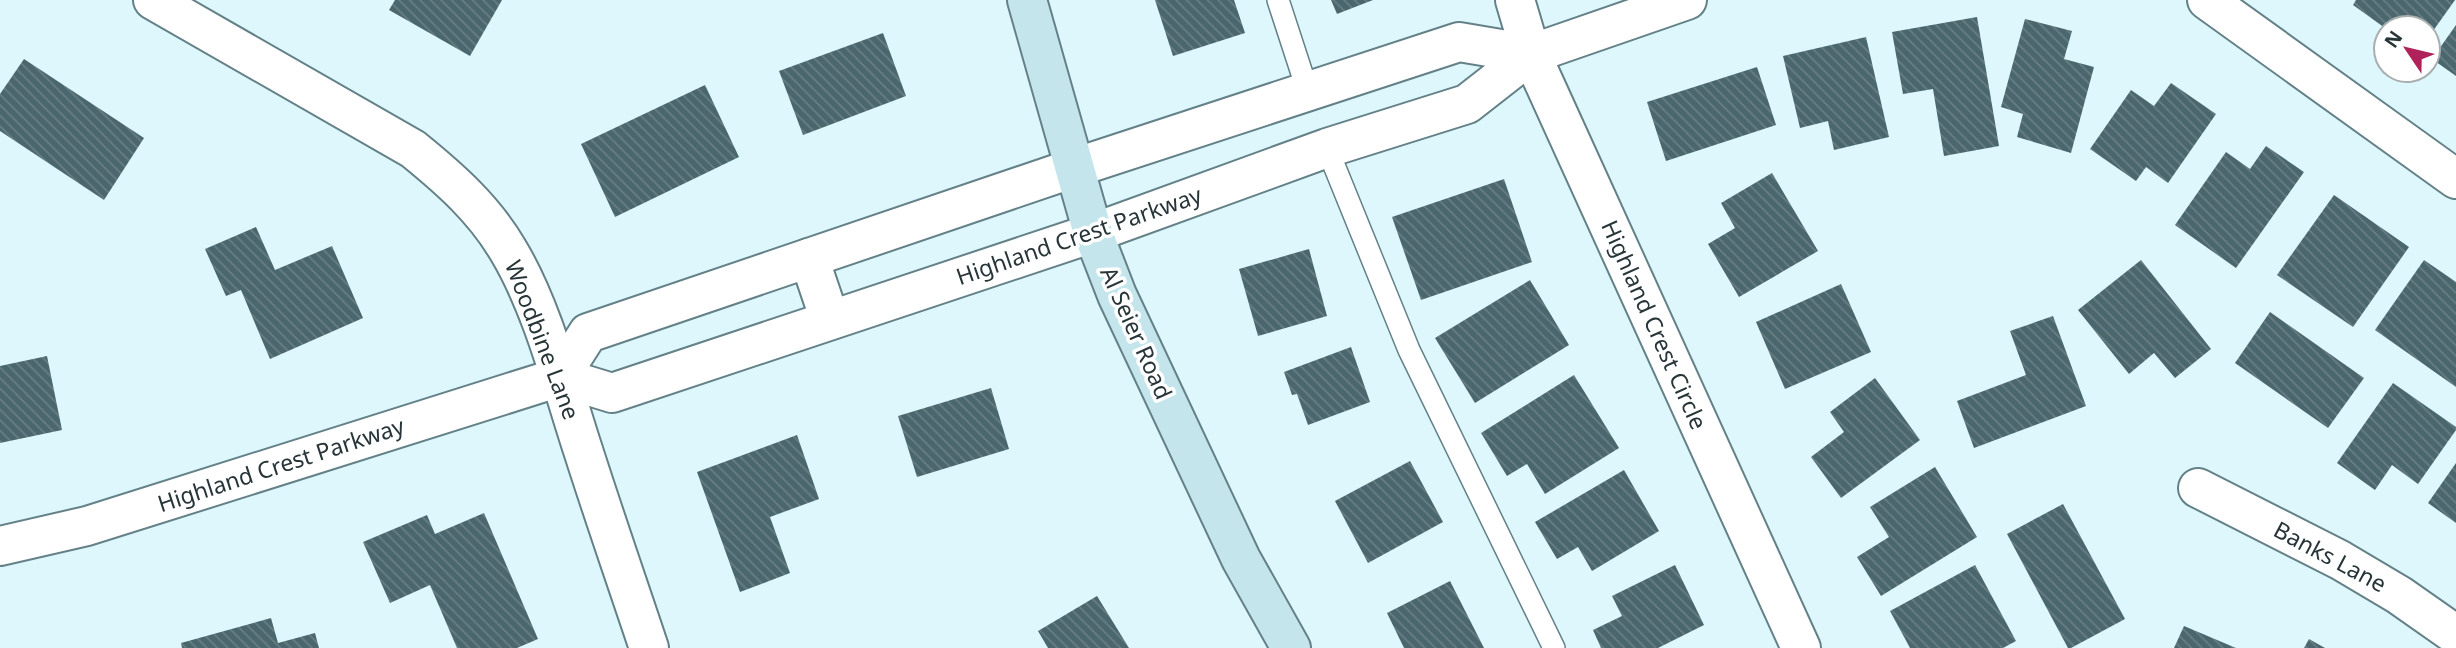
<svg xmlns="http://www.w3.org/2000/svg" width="2456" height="648" font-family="'Noto Sans',sans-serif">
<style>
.building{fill:url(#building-back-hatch)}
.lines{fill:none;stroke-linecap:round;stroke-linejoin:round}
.lane-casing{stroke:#648188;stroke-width:24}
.street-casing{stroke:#648188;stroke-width:42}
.secondary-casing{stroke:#648188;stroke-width:42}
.lane{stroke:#fff;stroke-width:21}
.street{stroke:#fff;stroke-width:38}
.secondary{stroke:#c4e5ec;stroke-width:38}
.labels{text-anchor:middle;stroke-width:7;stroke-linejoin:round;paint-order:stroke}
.street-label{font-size:23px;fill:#283538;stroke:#fff}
</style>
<defs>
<pattern id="building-back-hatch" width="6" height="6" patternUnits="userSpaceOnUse" patternTransform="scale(1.75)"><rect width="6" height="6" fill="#4b676e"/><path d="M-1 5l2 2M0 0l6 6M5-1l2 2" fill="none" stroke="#687e83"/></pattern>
</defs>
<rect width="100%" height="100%" fill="#ddf7fd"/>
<g class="building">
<polygon points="395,0 502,0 470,56 389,10"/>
<polygon points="1155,0 1234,0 1245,33 1173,56"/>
<polygon points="1331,0 1373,0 1337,14"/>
<polygon points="2356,0 2455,0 2428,38 2428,28 2385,28 2353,5"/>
<polygon points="1977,17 1999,146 1944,156 1933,89 1903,94 1892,32"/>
<polygon points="2025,19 2072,31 2064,59 2094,67 2071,153 2017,137 2023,114 2001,107"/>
<polygon points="2456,25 2456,76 2432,59"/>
<polygon points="883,33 906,96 803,135 779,71"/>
<polygon points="1866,37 1889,137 1834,150 1828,121 1800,128 1783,56"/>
<polygon points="24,59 144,138 104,200 0,131 0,94"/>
<polygon points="1757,67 1776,125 1666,161 1647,102"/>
<polygon points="2171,83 2216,114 2168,183 2146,167 2136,181 2090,149 2131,90 2154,106"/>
<polygon points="705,85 739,157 615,217 581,144"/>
<polygon points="2266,146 2304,172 2236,268 2175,225 2226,152 2250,169"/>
<polygon points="1772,173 1818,251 1739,297 1708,244 1735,228 1721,203"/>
<polygon points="1504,179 1532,262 1421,300 1392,217"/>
<polygon points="2334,195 2409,247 2353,327 2277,275"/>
<polygon points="256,227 275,270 332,246 363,318 270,359 241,290 226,296 205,249"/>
<polygon points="1309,249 1327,316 1258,336 1239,269"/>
<polygon points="2141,260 2211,349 2175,378 2154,353 2129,374 2078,310"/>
<polygon points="2424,260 2456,282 2456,387 2375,330"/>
<polygon points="1530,280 1569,345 1475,403 1435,338"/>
<polygon points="1841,284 1871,352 1785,389 1756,322"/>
<polygon points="2270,312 2364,378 2328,428 2235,363"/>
<polygon points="2053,316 2086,406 1974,448 1957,401 2026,375 2010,331"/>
<polygon points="1351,347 1370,402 1308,425 1297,394 1292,395 1284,372"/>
<polygon points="47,356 62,430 0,443 0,366"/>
<polygon points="1574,375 1619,448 1545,494 1527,464 1507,476 1481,433"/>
<polygon points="1875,378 1920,440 1841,498 1811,457 1844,432 1830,412"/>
<polygon points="2393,383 2456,427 2456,430 2418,484 2392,465 2375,490 2337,463"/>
<polygon points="991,388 1009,449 917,477 898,416"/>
<polygon points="797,435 819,499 770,517 790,573 740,592 697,472"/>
<polygon points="1410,461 1443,522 1368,563 1335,501"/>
<polygon points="2456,463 2456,523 2428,503"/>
<polygon points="1935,467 1977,537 1881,596 1857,557 1889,537 1870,507"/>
<polygon points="1624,470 1659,531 1592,571 1578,547 1557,559 1535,522"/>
<polygon points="2063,504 2125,619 2071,648 2068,648 2007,534"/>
<polygon points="484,513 538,639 517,648 457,648 430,585 390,603 363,542 427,515 435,534"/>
<polygon points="1675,565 1704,625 1658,648 1601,648 1593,630 1622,616 1612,596"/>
<polygon points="1975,565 2016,641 2003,648 1910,648 1890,611"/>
<polygon points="1450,581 1484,648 1404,648 1387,613"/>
<polygon points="1097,596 1129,648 1048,648 1038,631"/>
<polygon points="271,618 278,643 315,633 319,648 182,648 181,643"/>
<polygon points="2184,626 2236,648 2174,648"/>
<polygon points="2309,639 2325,648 2304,648"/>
</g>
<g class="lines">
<g class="lane-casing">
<g id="lane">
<polyline points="1278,0 1308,92"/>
<polyline points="1327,148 1409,350 1554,648"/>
</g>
</g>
<g class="street-casing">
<g id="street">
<path d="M153,0L413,149C450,179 484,209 508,250C543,308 562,386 583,450C604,516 627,582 649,648"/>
<polyline points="1515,0 1531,54 1801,648"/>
<polyline points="2207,0 2456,179"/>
<polyline points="1531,54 1687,0"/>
<polyline points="809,258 830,320"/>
<polyline points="2198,488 2340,560 2399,595 2456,635"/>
<polyline points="0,546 87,526 560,377 612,393 1093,233 1327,148 1467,104 1531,54 1459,42 1074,168 588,333 560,377"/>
</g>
</g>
<g class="secondary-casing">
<polyline id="secondary" points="1027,0 1093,233 1117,295 1241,559 1291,648"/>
</g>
<use href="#lane" class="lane"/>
<use href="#street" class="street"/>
<use href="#secondary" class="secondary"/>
</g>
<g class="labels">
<g class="street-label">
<text transform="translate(1079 236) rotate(-19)" y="8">Highland Crest Parkway</text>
<text transform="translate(1654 325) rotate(66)" y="8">Highland Crest Circle</text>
<text transform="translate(1136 333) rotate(66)" y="8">Al Seier Road</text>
<text transform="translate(542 340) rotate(69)" y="8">Woodbine Lane</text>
<text transform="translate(281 465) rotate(-18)" y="8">Highland Crest Parkway</text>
<text transform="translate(2330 557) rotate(28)" y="8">Banks Lane</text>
</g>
</g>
<g transform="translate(2407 49) rotate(305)"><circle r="33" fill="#ffffff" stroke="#a9aeaf" stroke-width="2"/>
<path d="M0-5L12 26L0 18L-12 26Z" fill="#b0225a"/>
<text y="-10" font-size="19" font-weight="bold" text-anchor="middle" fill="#283538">N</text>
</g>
</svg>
